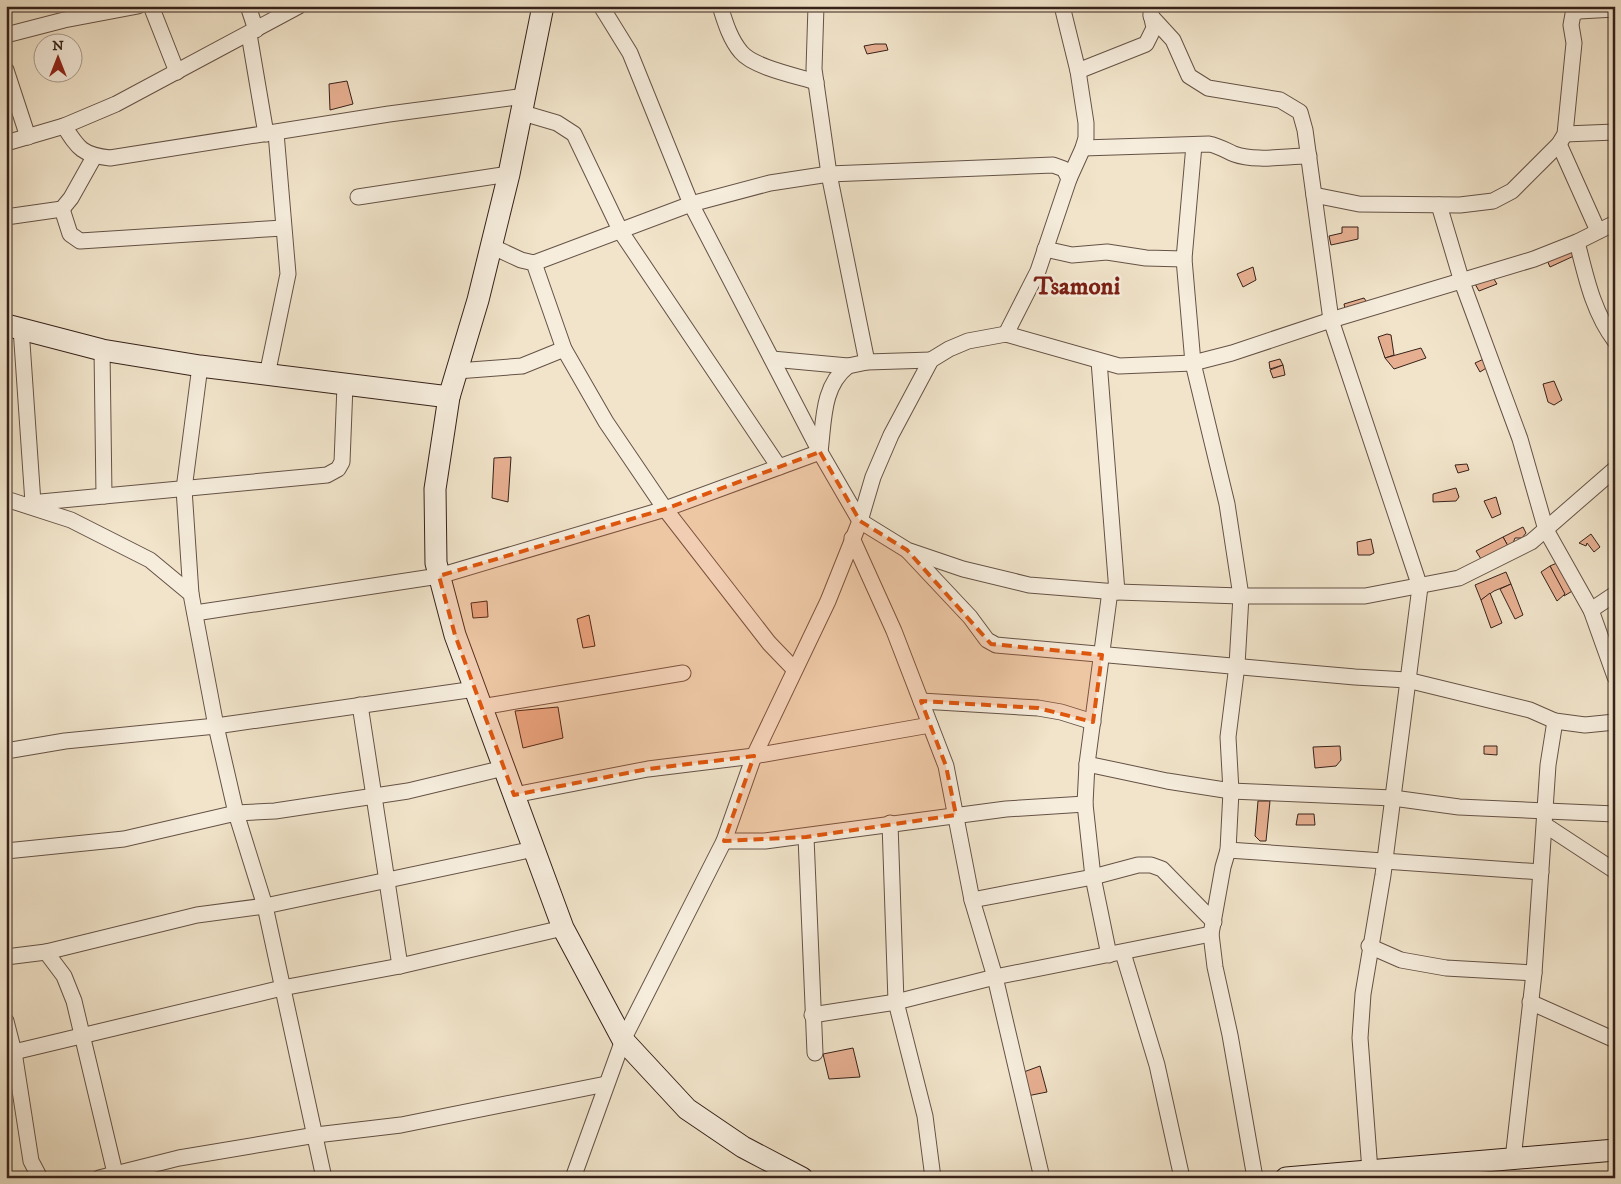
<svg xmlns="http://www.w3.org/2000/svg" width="1621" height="1184" font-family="'IM FELL DW Pica',serif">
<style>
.building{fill:#e6af91;stroke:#36211a}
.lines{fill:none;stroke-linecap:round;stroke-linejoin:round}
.street-casing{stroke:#655246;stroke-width:17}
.secondary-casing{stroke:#36211a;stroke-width:23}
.street{stroke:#f6eddd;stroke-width:15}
.secondary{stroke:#f6eddd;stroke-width:21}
.marked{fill:#df560d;fill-opacity:0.2;stroke:#df560d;stroke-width:4;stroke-dasharray:10 6;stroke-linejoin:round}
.labels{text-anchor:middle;stroke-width:5;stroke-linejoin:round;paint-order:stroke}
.district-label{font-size:25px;font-weight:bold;fill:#7a1f14;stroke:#f6eddd}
</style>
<rect width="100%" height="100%" fill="#f1e4ca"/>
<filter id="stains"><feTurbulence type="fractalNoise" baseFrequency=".004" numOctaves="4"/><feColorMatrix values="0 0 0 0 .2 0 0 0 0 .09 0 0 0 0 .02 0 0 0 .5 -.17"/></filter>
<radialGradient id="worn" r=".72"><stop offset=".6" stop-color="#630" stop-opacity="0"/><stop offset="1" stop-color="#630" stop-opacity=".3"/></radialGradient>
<g class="building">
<polygon points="875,44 886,44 888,50 867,54 864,46"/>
<polygon points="347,81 353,104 330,110 329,84"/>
<polygon points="1342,227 1358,227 1358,239 1331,245 1329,236 1342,233"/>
<polygon points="1574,247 1576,255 1550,267 1546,258"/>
<polygon points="1253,267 1256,280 1243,287 1237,274"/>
<polygon points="1492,276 1497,284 1479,291 1475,284"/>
<polygon points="1364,298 1368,304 1346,313 1344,304"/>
<polygon points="1387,334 1391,335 1394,355 1385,358 1378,337"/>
<polygon points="1421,348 1426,358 1394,369 1385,358"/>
<polygon points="1486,358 1491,365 1480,372 1475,363"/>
<polygon points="1280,359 1283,365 1270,369 1269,362"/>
<polygon points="1283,365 1285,375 1273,378 1270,370"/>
<polygon points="1554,381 1562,400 1554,405 1548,402 1543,384"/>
<polygon points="511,457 508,502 492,498 494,458"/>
<polygon points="1467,464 1469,470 1458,473 1455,465"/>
<polygon points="1456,488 1459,497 1456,501 1433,502 1433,494"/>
<polygon points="1496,497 1501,514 1492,518 1484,501"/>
<polygon points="1523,527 1526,533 1522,538 1515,538 1513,543 1508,546 1503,537"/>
<polygon points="1591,534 1600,547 1594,552 1587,543 1586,546 1579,543"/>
<polygon points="1503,537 1508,546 1481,559 1476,551"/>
<polygon points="1371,539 1374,553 1370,555 1358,555 1357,542"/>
<polygon points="1559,562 1574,590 1564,596 1550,566"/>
<polygon points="1550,566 1565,594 1557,601 1541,572"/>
<polygon points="1506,572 1511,584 1494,591 1481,600 1475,585"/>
<polygon points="1511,584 1523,615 1515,619 1500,589"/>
<polygon points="1490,593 1502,623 1491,628 1481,600"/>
<polygon points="487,601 488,617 473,618 471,603"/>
<polygon points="589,615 595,646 583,648 577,619"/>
<polygon points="558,707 563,738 523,748 515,711"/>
<polygon points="1340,746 1341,760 1336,766 1315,768 1313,747"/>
<polygon points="1484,746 1497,746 1497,755 1484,754"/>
<polygon points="1258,801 1270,801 1266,841 1260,841 1255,836"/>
<polygon points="1298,814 1314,814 1315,825 1296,825"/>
<polygon points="853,1048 860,1077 829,1079 823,1054"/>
<polygon points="1040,1066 1047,1092 1027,1096 1021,1073"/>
</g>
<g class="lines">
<g class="street-casing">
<g id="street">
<polyline points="151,6 177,72"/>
<polyline points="248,6 256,30"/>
<polyline points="601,6 630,53 691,204 820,452 860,521 907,550 963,569 1029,585 1117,592 1241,596 1365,596 1459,578 1531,542 1615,469"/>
<path d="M720,6C725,22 730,39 741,52C753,67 797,76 816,82"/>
<polyline points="816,6 814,69 829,174 867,362"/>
<polyline points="1062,6 1078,71 1086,123 1086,138 1083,148 1069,179"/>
<polyline points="1151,16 1173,40 1189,76 1208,88 1280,100 1300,112 1305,130 1331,320 1420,587 1383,875 1363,994 1360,1038 1370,1171"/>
<polyline points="249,34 266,134"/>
<polyline points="6,35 64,20 138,6"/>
<polyline points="6,70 28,137"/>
<polyline points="1078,71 1146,44 1154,28 1151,14"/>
<polyline points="523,113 557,123 574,134 621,232 779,467"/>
<path d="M64,126C78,148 82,155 110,158L389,114L525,96"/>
<polyline points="1565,134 1615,132"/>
<polyline points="6,143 64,126 116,104 299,6"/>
<polyline points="1559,144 1598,231"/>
<polyline points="1194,145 1184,259 1193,363 1227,504 1241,596 1237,665 1228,737 1231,791 1228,850 1223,867 1211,934 1215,967 1230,1035 1255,1178"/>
<path d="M1083,148L1209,144C1219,146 1225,150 1234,154C1256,162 1286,156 1309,156"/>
<polyline points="1314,195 1359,204 1460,205 1493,201 1512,191 1559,144 1565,134 1574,43 1571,25 1573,14 1579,11 1615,9"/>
<polyline points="358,197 509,174"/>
<polyline points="1439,205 1462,282 1520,439 1546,530 1591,610 1615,677"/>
<polyline points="62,209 70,234 80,241 283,228"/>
<polyline points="6,217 62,209 71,198 94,157"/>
<path d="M1577,242C1586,277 1593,312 1615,341"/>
<polyline points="491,246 521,260 534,263 564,349 606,422 665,509 769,643 794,669"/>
<polyline points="1045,249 1072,255 1107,252 1146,258 1184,259"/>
<polyline points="534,263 691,204 770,183 829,174 1053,165 1064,169 1069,179 1038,271 1006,334"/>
<polyline points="21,328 33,503"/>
<polyline points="102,350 104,496"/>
<polyline points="772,359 848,366 867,362 931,360"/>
<polyline points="1099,361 1117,592"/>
<polyline points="457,371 522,366 564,349"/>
<polyline points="267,375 288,274 276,133"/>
<polyline points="6,499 71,520 150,560 191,594 216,726 236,813 275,811 408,791 504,768"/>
<polyline points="30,503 327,475 338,469 342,462 345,385"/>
<polyline points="852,538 894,631 946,766 972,900 995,977 1042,1178"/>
<polyline points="908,551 970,617 987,640 996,645 1355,677 1407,680 1530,710 1555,721 1585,725 1615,722"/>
<polyline points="191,594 184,489 200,366"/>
<polyline points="1591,610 1615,594"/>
<path d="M195,613L439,576L665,509L820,452C824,421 822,386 848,366"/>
<polyline points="921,701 1038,708 1061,712 1093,722"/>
<polyline points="360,705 400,966"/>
<polyline points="481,707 683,673"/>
<polyline points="6,751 65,741 216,726 475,689"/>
<polyline points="1087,764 1167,781 1231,791 1393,798 1459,807 1615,814"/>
<polyline points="514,795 648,769 754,756 930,725"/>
<polyline points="890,823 896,1002 925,1116 933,1178"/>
<polyline points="1545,825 1615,871"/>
<polyline points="806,837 815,1053"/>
<polyline points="724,841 765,841 1006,809 1085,804"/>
<polyline points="1228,850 1541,872"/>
<polyline points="6,851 124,839 236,813 265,906 324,1178"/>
<polyline points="972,900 1093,877 1138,865 1151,865 1162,869 1214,922"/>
<polyline points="1369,946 1401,960 1446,968 1534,973"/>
<polyline points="46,952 64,976 74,1001 115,1173"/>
<polyline points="1123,953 1157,1065 1182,1178"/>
<polyline points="1109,955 1093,877 1085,804 1087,764 1110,591"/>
<polyline points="6,957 46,952 197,915 265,906 534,849"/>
<polyline points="1530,1002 1615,1040"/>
<polyline points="812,1015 896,1002 995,977 1211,934"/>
<polyline points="6,1021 14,1052 31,1161 40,1178"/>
<polyline points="14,1052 282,988 400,966 563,928"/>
<polyline points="1513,1159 1534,973 1548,765 1555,721"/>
<polyline points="99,1178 179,1158 316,1135 401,1125 606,1084"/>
<polyline points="573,1178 623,1040 724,841 754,756 828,601 860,521 873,477 891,435 931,360 949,349 968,341 1006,334 1119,366 1193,363 1232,353 1331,320 1534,259 1577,242 1615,223"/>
</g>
</g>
<g class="secondary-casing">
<g id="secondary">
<polyline points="543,6 509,174 478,300 449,397 435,489 436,563 455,635 563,928 623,1040 687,1109 743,1147 802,1178"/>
<polyline points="6,325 102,350 200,366 449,397"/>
<polyline points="1286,1178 1615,1150"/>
</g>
</g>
<use href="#street" class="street"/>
<use href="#secondary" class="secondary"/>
</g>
<path class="marked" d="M820,452L860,521L907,550L991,644L1102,655L1093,722L1038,708L921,701L946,766L956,815L806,837L724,841L754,756L648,769L514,795L455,635L439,576L665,509Z"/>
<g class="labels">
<g class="district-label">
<text x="1077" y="294">Tsamoni</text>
</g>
</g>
<rect width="1621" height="1184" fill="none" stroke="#f1e4ca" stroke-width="25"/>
<rect x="8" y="8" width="1606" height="1169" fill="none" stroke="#36211a" stroke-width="2.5"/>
<rect x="12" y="12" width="1596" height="1159" fill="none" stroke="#36211a"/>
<g transform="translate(58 58)"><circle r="24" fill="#f6eddd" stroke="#a99b8f"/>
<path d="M0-4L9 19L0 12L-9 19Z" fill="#8f2418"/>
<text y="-8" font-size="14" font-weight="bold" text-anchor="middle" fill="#36211a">N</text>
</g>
<rect width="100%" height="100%" filter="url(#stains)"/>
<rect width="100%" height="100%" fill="url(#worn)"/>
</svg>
